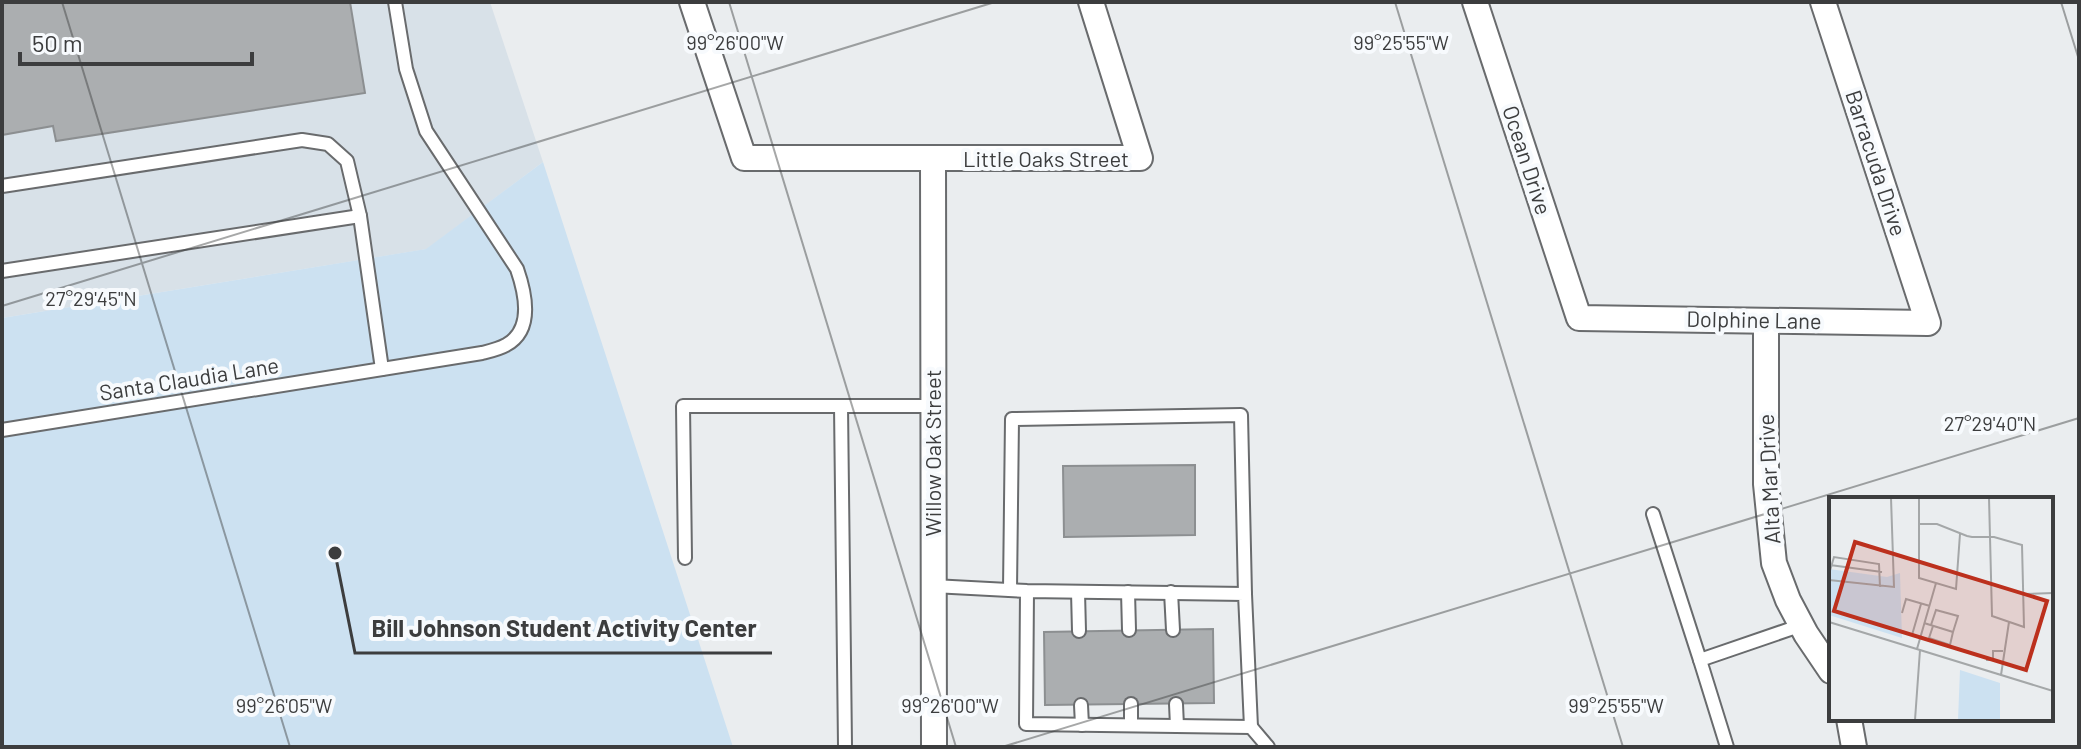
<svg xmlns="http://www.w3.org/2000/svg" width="2081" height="749" font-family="Barlow,sans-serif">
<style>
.built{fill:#d8e1e8}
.green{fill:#cce1f1}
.building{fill:#abaeb0;stroke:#8c8f91;stroke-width:2}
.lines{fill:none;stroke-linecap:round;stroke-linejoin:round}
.service-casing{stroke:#696b6d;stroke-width:16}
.minor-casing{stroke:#696b6d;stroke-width:28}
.service{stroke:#fff;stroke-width:12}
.minor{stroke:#fff;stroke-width:24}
.ticks{fill:none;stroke:#3c3d3e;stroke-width:2;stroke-opacity:0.45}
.labels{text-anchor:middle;stroke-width:8;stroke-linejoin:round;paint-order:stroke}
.street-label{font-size:22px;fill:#3c3d3e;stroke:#f7fafd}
.inset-road{fill:none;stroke:#a4a7a8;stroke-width:2}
.view{fill:#bc301d;fill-opacity:0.15;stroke:#bc301d;stroke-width:4}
.inset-edge{fill:none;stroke:#3c3d3e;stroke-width:4}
.ticks-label{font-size:20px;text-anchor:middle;fill:#3c3d3e;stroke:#f7fafd;stroke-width:8;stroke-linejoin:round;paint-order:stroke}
.leader{fill:none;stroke:#3c3d3e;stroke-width:3}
.callout-dot{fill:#3c3d3e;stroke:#f7fafd;stroke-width:3}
.callout-label{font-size:24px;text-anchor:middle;font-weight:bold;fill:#3c3d3e;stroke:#f7fafd;stroke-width:8;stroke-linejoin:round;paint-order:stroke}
</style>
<rect width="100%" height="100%" fill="#eaedef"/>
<polygon class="built" points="2,2 490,2 543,162 427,249 2,318"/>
<polygon class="green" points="543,162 733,747 2,747 2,318 426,249"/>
<g class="building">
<polygon points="2,2 350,2 365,93 56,141 53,126 2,135"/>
<polygon points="1195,465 1195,535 1064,537 1063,466"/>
<polygon points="1213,629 1214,703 1045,705 1044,632"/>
</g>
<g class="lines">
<g class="service-casing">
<g id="service">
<polyline points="2,186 302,140 328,144 347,161 360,216 382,369"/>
<polyline points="2,271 360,216"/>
<polyline points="841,406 845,746"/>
<path d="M2,430L482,353C490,351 499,349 506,345C534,330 525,292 517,269L426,131L406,69L395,2"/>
<polyline points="1653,514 1700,660"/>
<polyline points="685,558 683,406 933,406"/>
<polyline points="933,586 1027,591 1245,594 1251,727 1026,724 1027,591"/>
<polyline points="1010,590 1012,419 1241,415 1245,594"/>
<polyline points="1078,592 1079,631"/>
<polyline points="1128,592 1129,630"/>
<polyline points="1171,592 1173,630"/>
<polyline points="1131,704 1131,725"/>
<polyline points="1176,704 1177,726"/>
<polyline points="1081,705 1082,725"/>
<polyline points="1251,727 1268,747"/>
<polyline points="1727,747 1700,660 1802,625"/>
</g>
</g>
<g class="minor-casing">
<g id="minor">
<polyline points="692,2 744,158 1140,158 1091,2"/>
<polyline points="1475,2 1579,318 1928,323 1823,2"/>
<polyline points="933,159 934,747"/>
<polyline points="1766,321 1766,484 1774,563 1788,600 1806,634 1831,671"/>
<polyline points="1849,719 1854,747"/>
</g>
</g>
<use href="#service" class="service"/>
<use href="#minor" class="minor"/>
</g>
<path class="ticks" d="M62,2L290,747M729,2L956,747M1395,2L1623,747M2061,2L2079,60M2,306L995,2M1002,747L2079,418"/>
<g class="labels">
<g class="street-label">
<text x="1046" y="167">Little Oaks Street</text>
<text transform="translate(1527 160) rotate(72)" y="8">Ocean Drive</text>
<text transform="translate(1876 163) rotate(72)" y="8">Barracuda Drive</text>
<text transform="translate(1754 320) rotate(1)" y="8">Dolphine Lane</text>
<text transform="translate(189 379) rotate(-9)" y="8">Santa Claudia Lane</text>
<text transform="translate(933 453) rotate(-90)" y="8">Willow Oak Street</text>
<text transform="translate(1769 479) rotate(-93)" y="8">Alta Mar Drive</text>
</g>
</g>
<g transform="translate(1829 497)">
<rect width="224" height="224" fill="#eaedef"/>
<path d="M0,72L58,80L71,76L73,141L0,118ZM131,173L171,186V223H129Z" fill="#cce1f1"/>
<path class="inset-road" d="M90,1V81L127,92L131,37M89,27H108L138,39L143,40H165L193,48L195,130L163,119L161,40L160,1M1,68L53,75M0,77L5,60L50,67L51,90M0,83L65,90L62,1M194,97L224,96M73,116L77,102L101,109M0,125L224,194M95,126L124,135L121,148L100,141L104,129M102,128L107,113L129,119L124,135M83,138L92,107M88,152L107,86M157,163H164V154H174M172,178L180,125M86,223L91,153"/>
<path class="view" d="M26,45L218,104L197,173L5,114Z"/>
<rect width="224" height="224" class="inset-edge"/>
</g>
<g class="ticks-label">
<text x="735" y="50">99°26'00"W</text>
<text x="1401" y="50">99°25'55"W</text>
<text x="91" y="306">27°29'45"N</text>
<text x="1990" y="431">27°29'40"N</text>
<text x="284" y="713">99°26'05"W</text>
<text x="950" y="713">99°26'00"W</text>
<text x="1616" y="713">99°25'55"W</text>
</g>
<path class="leader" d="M335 553L355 653H772"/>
<circle class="callout-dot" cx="335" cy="553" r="8"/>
<g class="callout-label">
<text x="564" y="637">Bill Johnson Student Activity Center</text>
</g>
<rect width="2081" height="749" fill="none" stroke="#3c3d3e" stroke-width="8"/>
<path d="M20 52v12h232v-12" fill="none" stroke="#3c3d3e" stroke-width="4"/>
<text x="32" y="52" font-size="24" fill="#3c3d3e" stroke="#f7fafd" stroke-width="6" paint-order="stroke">50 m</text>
</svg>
